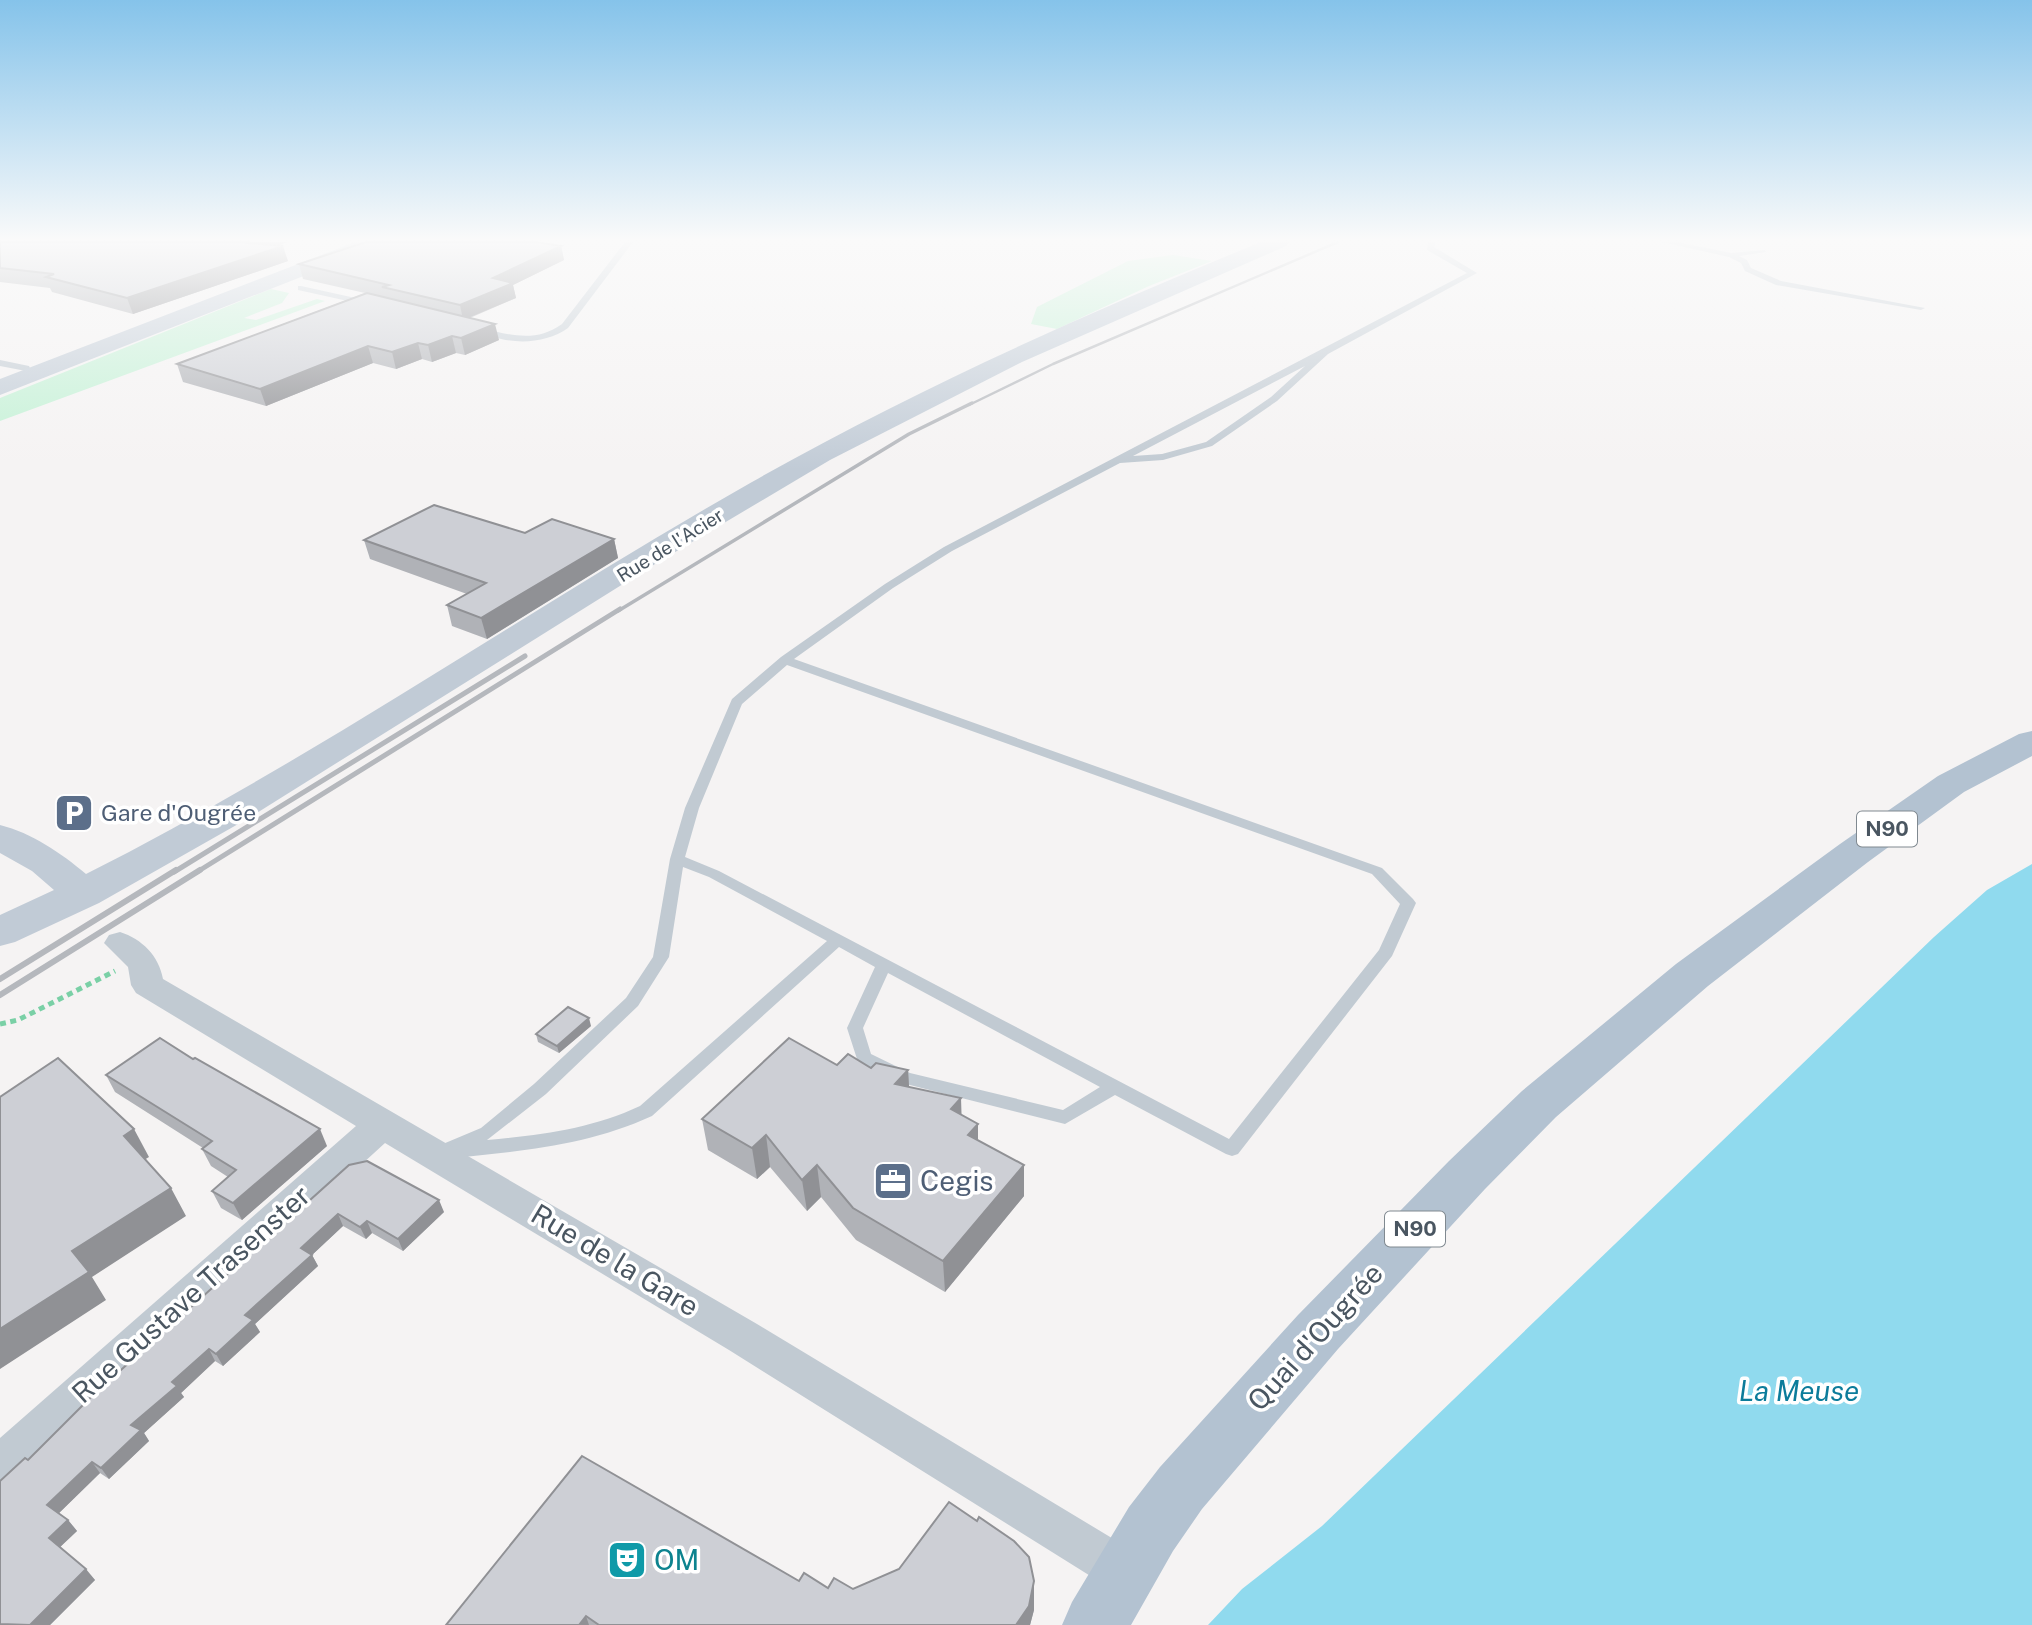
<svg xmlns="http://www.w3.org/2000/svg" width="2032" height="1625" font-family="'Public Sans',sans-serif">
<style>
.green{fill:#c3f1d5}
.water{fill:#90daee}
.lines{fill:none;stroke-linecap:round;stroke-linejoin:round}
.path{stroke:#7ad0a6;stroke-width:5;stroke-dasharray:6 4.5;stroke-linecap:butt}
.lane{fill:#c1cad2;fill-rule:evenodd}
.street{fill:#c1cad2;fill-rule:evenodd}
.secondary{fill:#c1cbd6;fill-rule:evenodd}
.primary{fill:#b3c2d1;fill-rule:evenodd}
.rail-far3{stroke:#b5b8bd;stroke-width:2.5}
.rail-far2{stroke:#b5b8bd;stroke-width:3.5}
.rail-far1{stroke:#b5b8bd;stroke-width:5}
.rail{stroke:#b5b8bd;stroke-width:6}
.wall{fill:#b0b2b7}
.shaded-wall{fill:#909195}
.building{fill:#cdcfd5;stroke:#909195;stroke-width:2}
.labels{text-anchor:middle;stroke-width:7;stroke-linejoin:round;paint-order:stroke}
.far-street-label{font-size:19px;fill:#4a5661;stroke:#fff}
.shield{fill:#fff;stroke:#808990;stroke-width:2}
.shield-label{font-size:21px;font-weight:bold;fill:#4a5661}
.service-label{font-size:23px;fill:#4e5e75;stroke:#fff;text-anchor:start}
.near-service-label{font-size:28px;fill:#4e5e75;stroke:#fff;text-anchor:start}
.near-street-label{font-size:28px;fill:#4a5661;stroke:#fff}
.near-water-label{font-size:28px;font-style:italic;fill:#0c7c9b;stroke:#fff}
.near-culture-label{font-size:28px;fill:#0d838f;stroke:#fff;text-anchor:start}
</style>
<rect width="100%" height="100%" fill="#f5f3f3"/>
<g class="green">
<polygon points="1173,255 1212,261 1149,286 1057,329 1031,324 1037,307 1128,261"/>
<polygon points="271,289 289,293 282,303 244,318 256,320 317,299 325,301 0,421 0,398"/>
</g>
<polygon class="water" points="2032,864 2032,1625 1208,1625 1242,1589 1322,1526 1934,937 1987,890"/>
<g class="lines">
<polyline class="path" points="0,1024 18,1020 115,971"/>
<g class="lane">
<path d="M625,242H633L568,328C543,346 504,345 477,330L481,328C510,335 536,343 562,324Z"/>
<path d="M1428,242H1436L1434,247L1477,273L1328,354L1277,401L1212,446L1163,460L1120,463L952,551L893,588L794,659L1382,868L1413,899L1416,903L1392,956L1238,1154L1232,1156L1226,1154L1115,1095L1065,1124L906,1084L858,1062L847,1028L875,967L839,947L652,1116C589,1145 523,1151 455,1158C446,1155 440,1162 431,1159L428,1154L431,1149L481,1128L534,1084L626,998L653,957L670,859L685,808L732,699L781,657L885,584L944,547L1467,273L1427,250ZM1305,366L1271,397L1206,442L1162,454L1133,456ZM787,665L1372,874L1400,904L1379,950L1229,1139L719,871L685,857L699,808L742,704ZM683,867L709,877L827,941L640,1106C591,1129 541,1135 487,1140L546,1094L638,1006L669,957ZM888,973L1100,1087L1063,1110L910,1073L871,1054L863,1028Z"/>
<polygon points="1662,242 1677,242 1731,253 1765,250 1766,252 1739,256 1747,260 1751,268 1781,281 1925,308 1921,310 1776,285 1745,271 1741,263 1729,257"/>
<polygon points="301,286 369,301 370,303 366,305 298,290 298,286"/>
<polygon points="0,360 29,366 30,368 26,371 0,366"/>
</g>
<path class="street" d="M120,932C142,939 159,956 163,979L757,1324L1140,1555L1147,1571L1140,1587L1124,1594L1108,1587L729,1350L385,1143L15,1481L0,1487V1438L356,1126L136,993L131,985L128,967L104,943L109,935Z"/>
<g class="secondary">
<polygon points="355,242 383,242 380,246 0,395 0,379"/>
<path d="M1261,242H1289L1286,246L1022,362L830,460L655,564L247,819L99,903L15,942L0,946V915L54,890L32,871L0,853V825C32,833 61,853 86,874C316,758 528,609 752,482C916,389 1087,313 1261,242Z"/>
</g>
<polygon class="primary" points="2032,731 2032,756 1964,792 1868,862 1708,986 1556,1117 1485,1189 1338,1349 1202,1509 1173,1551 1131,1625 1062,1625 1072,1602 1129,1507 1160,1467 1298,1315 1449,1161 1522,1091 1676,964 1840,844 1938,776 2019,734"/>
<polyline class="rail-far3" points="969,405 1053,364 1338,242"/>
<polyline class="rail-far2" points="618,611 909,434 972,403"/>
<g class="rail-far1">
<polyline points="174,872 525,656"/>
<polyline points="197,872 620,609"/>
</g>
<g class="rail">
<polyline points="0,979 176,870"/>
<polyline points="0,995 200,870"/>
</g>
</g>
<g class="wall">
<polygon points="0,242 287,242 278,246 288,261 133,314 52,292 50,288 0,282"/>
<polygon points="561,246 564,260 513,285 516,298 470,318 499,340 465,355 456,353 432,362 422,359 396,369 373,363 266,406 183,382 177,364 365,293 303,279 299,264"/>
<polygon points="525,533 614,539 618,558 487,639 452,626 447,605 467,594 370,559 364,540"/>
<polygon points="591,1026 559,1053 538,1042 536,1034"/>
<polygon points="871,1068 908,1070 909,1087 978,1124 978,1141 1024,1196 945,1292 856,1240 821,1197 807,1211 770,1167 757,1179 708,1150 702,1119"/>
<polygon points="106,1075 327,1146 242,1220 221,1208 212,1191 228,1177 211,1166 202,1149 203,1148 115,1092"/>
<polygon points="349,1165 444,1212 403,1251 372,1233 366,1239 343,1226 312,1255 318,1266 255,1324 260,1332 223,1366 215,1361 181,1393 184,1397 144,1433 149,1441 109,1479 100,1473 59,1513 68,1520 77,1531 60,1547 95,1580 50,1625 0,1625 28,1460"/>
<polygon points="799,1581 828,1588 853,1589 1034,1581 1034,1610 1030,1625 446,1625"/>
</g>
<g class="shaded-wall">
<polygon points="250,242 287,242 261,254 283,246 288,261 133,314 127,298"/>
<polygon points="561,246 564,260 513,285 516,298 463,320 460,305 493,278"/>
<polygon points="495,324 499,340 465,355 461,338"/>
<polygon points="452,336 456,353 432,362 428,345"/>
<polygon points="418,343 422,359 396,369 392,352"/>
<polygon points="368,346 373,363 266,406 260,389"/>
<polygon points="614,539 618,558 487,639 481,618"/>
<polygon points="589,1018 591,1026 559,1053 557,1046"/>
<polygon points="908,1070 910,1101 895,1084"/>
<polygon points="961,1098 962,1129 951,1109"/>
<polygon points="978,1124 978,1155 968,1135"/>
<polygon points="134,1129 149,1157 139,1163 124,1136"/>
<polygon points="320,1129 327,1146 242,1220 233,1203"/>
<polygon points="766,1135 770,1167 757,1179 752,1148"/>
<polygon points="817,1165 821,1197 807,1211 802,1180"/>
<polygon points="1024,1165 1024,1196 945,1292 943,1261"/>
<polygon points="171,1188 186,1216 92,1277 106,1300 0,1369 0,1329 72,1251"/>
<polygon points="439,1200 444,1212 403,1251 398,1239"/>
<polygon points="338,1214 343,1226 312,1255 318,1266 255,1324 260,1332 223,1366 216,1354 245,1315 301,1248"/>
<polygon points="367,1221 372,1233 366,1239 360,1227"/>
<polygon points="209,1349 215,1361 181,1393 184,1397 144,1433 149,1441 109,1479 101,1468 131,1425 172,1382"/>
<polygon points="92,1462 100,1473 56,1516 47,1505"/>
<polygon points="68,1520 77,1531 58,1549 49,1538"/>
<polygon points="86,1569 95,1580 50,1625 30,1625"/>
<polygon points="1034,1581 1034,1610 1030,1625 1016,1625"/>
<polygon points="586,1616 589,1625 579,1625"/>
</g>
<g class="building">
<polygon points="0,242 250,242 248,243 283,246 127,298 46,277 54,274 0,268"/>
<polygon points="366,242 536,242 561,246 493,278 513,283 460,305 382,287 389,285 299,264"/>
<polygon points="367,293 495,324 461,338 452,336 428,345 418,343 392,352 368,346 260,389 177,364"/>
<polygon points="434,505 525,533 552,519 614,539 481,618 447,605 486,583 364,540"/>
<polygon points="568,1007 589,1018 557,1046 536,1034"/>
<polygon points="160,1038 193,1059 195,1058 320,1129 233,1203 212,1191 236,1170 202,1149 212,1141 106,1075"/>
<polygon points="789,1038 837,1065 848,1054 871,1068 876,1063 908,1070 895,1084 961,1098 951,1109 978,1124 968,1135 1024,1165 943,1261 853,1208 817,1165 802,1180 766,1135 752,1148 702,1119"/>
<polygon points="58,1058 134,1129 124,1136 171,1188 72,1251 89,1272 0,1329 0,1097"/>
<polygon points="367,1161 439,1200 398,1239 367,1221 360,1227 338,1214 301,1248 312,1255 245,1315 253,1320 216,1354 209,1349 172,1382 177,1386 131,1425 141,1430 101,1468 92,1462 47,1505 68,1520 49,1538 86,1569 30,1625 0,1624 0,1481 25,1458 28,1460 92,1396 349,1165"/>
<polygon points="582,1456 799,1581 804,1573 828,1588 834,1578 853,1589 899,1569 949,1502 977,1521 979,1517 1014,1541 1029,1557 1034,1581 1029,1606 1016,1625 599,1625 586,1616 579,1625 446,1625"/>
</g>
<linearGradient id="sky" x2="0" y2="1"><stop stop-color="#85c3ea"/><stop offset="0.51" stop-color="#fafafa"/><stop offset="1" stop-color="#fafafa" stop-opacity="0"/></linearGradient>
<rect width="2032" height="470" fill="url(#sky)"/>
<defs>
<g id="parking-square" transform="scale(2.0125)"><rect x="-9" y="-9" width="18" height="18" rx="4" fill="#5c6f8a" stroke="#fff"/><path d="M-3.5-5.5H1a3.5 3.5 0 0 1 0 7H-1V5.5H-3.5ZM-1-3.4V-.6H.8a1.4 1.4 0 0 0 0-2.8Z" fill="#fff"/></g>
<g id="office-square" transform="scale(2.0125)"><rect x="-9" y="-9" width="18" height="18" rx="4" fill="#5c6f8a" stroke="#fff"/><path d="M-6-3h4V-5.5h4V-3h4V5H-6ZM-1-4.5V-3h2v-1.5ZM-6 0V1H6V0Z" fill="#fff"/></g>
<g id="theatre-square" transform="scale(2.0125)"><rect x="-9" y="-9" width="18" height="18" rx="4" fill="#0f9aa8" stroke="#fff"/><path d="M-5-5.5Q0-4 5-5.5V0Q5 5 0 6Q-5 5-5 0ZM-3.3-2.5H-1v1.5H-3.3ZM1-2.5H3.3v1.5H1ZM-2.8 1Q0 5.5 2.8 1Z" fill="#fff"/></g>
</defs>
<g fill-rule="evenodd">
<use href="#parking-square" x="74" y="813"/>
<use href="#office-square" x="893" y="1181"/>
<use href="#theatre-square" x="627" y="1560"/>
</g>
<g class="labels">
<g class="far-street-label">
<text transform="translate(670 545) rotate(-32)" y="7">Rue de l'Acier</text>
</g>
<g class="shield">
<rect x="1857" y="811.5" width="60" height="35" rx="5"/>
<rect x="1385" y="1211.5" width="60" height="35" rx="5"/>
</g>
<g class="shield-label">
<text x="1887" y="836">N90</text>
<text x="1415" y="1236">N90</text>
</g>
<g class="service-label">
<text x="101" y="821">Gare d'Ougrée</text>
</g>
<g class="near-service-label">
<text x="920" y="1191">Cegis</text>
</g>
<g class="near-street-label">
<text transform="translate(615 1260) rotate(31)" y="10">Rue de la Gare</text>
<text transform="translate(191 1294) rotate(-42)" y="10">Rue Gustave Trasenster</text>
<text transform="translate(1315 1337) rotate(-48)" y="10">Quai d'Ougrée</text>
</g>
<g class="near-water-label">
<text x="1799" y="1401">La Meuse</text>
</g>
<g class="near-culture-label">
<text x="654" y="1570">OM</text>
</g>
</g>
</svg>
